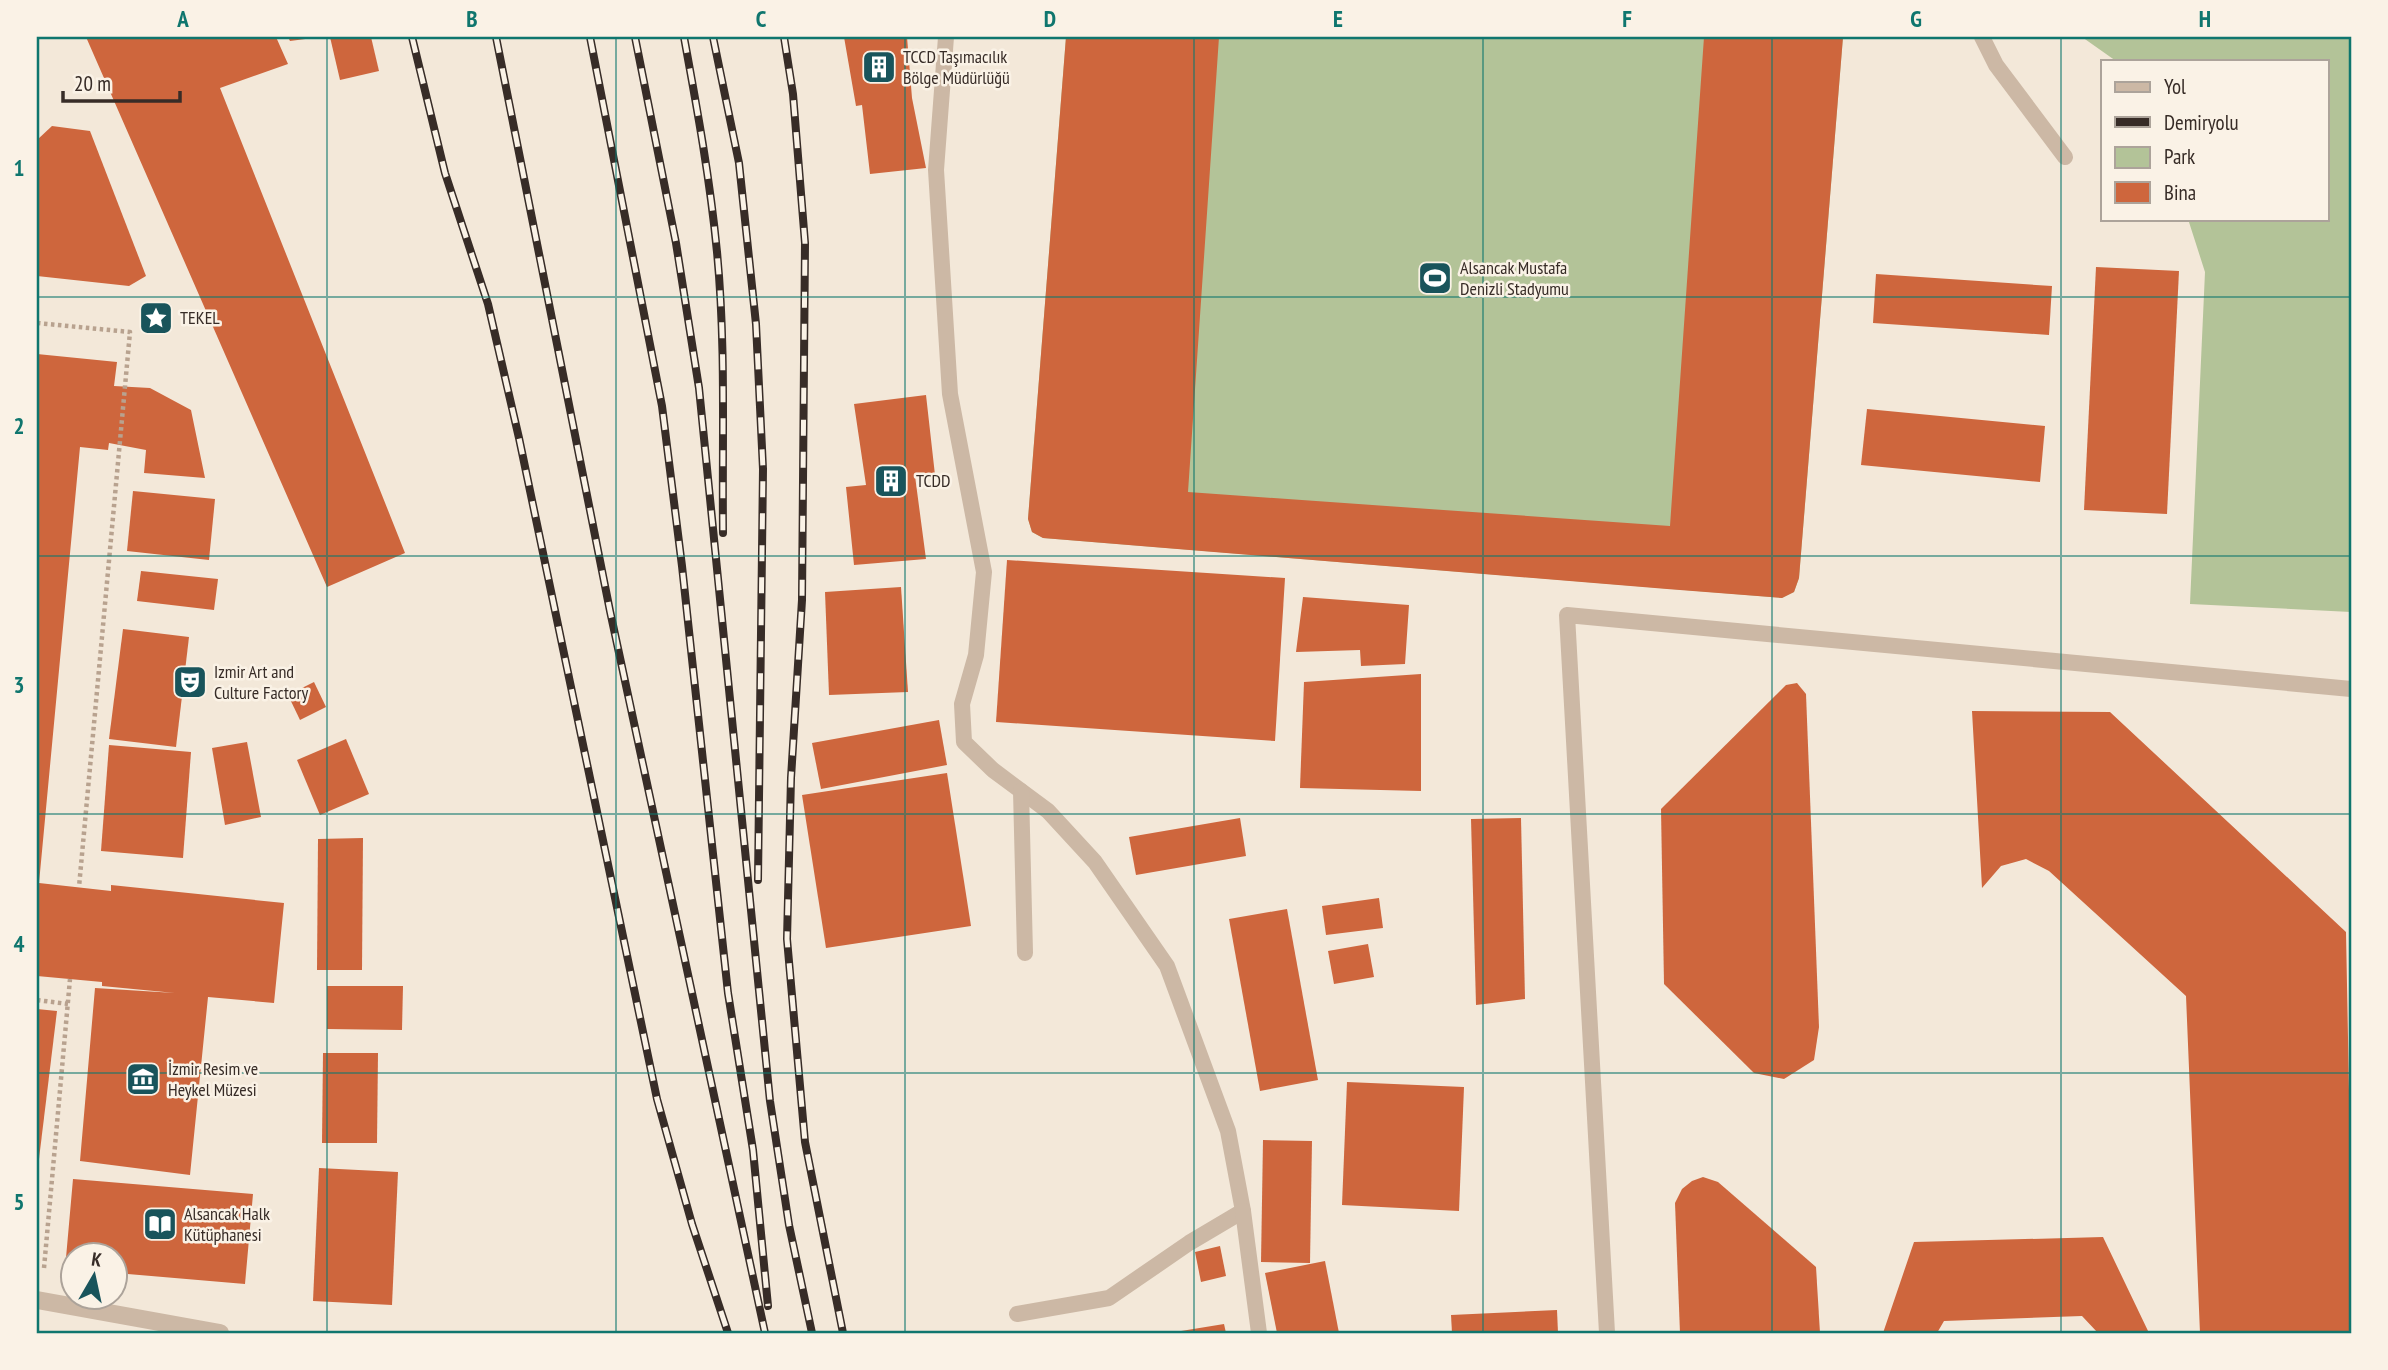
<svg xmlns="http://www.w3.org/2000/svg" width="2388" height="1370" font-family="'PT Sans Narrow',sans-serif">
<style>
.green{fill:#b3c398}
.building{fill:#ce663d}
.lines{fill:none;stroke-linecap:round;stroke-linejoin:round}
.path{stroke:#b8a28f;stroke-width:4.5;stroke-dasharray:3.5 3.5;stroke-linecap:butt}
.service{stroke:#ccb8a5;stroke-width:16}
.minor{stroke:#ccb8a5;stroke-width:18}
.rail-casing{stroke:#372c27;stroke-width:8}
.rail{stroke:#faf2e6;stroke-width:5;stroke-dasharray:16;stroke-linecap:butt}
.grid{fill:none;stroke:#0f766e;stroke-width:2;stroke-opacity:0.55}
.labels{text-anchor:middle;stroke-width:5;stroke-linejoin:round;paint-order:stroke}
.poi-label{font-size:18px;fill:#372c27;stroke:#faf2e6;text-anchor:start}
.neatline{fill:none;stroke:#0f766e;stroke-width:2.5}
.grid-label{font-size:23px;text-anchor:middle;font-weight:bold;fill:#0f766e}
</style>
<rect width="100%" height="100%" fill="#f3e8d9"/>
<g class="green">
<polygon points="1066,37 1843,37 1799,578 1794,592 1782,598 1043,538 1032,532 1028,519"/>
<polygon points="2082,37 2351,37 2351,612 2190,604 2205,272 2188,219 2327,219 2327,61 2116,61"/>
</g>
<g class="building">
<polygon points="86,37 276,37 288,64 220,88 405,553 327,587"/>
<polygon points="288,37 313,37 313,38 290,41"/>
<polygon points="330,37 371,37 379,71 340,80"/>
<polygon points="844,37 907,37 912,98 926,168 870,174 862,105 856,106"/>
<polygon points="1066,37 1219,37 1188,492 1670,526 1704,37 1843,37 1799,578 1794,592 1782,598 1667,589 1043,538 1032,532 1028,519"/>
<polygon points="52,126 90,131 146,276 129,286 37,276 37,140"/>
<polygon points="2096,267 2179,271 2167,514 2084,510"/>
<polygon points="1876,274 2052,286 2049,335 1873,323"/>
<polygon points="37,354 117,362 114,386 150,388 191,410 205,478 144,473 146,450 109,443 108,450 80,447 39,883 111,891 111,885 284,903 274,1003 208,997 190,1175 80,1161 95,988 175,993 102,986 102,982 37,976"/>
<polygon points="926,395 935,475 915,476 926,559 854,565 846,487 866,485 854,404"/>
<polygon points="1867,409 2045,426 2040,482 1861,465"/>
<polygon points="133,491 215,499 209,560 127,551"/>
<polygon points="1007,560 1285,578 1275,741 996,722"/>
<polygon points="141,571 218,579 214,610 137,601"/>
<polygon points="901,587 908,692 829,695 825,592"/>
<polygon points="1303,597 1409,605 1405,664 1361,666 1360,650 1296,652"/>
<polygon points="123,629 189,637 176,747 109,739"/>
<polygon points="1421,674 1421,791 1300,788 1304,682"/>
<polygon points="314,682 326,707 300,720 288,695"/>
<polygon points="1797,683 1806,694 1819,1027 1814,1060 1784,1079 1754,1073 1664,984 1661,809 1786,685"/>
<polygon points="1972,711 2110,712 2346,932 2351,1196 2351,1333 2200,1333 2186,996 2049,871 2026,859 2001,866 1982,888"/>
<polygon points="939,720 947,765 821,789 812,743"/>
<polygon points="346,739 369,794 320,815 297,760"/>
<polygon points="247,742 261,817 225,825 212,748"/>
<polygon points="109,745 191,752 183,858 101,851"/>
<polygon points="947,773 971,926 826,948 802,795"/>
<polygon points="1240,818 1246,856 1136,875 1129,837"/>
<polygon points="1521,818 1525,999 1476,1005 1471,819"/>
<polygon points="363,838 362,970 317,970 318,839"/>
<polygon points="1379,898 1383,928 1326,935 1322,906"/>
<polygon points="1287,909 1318,1080 1260,1091 1229,919"/>
<polygon points="1368,944 1374,977 1334,984 1328,951"/>
<polygon points="327,986 403,986 402,1030 327,1029"/>
<polygon points="37,1009 57,1011 38,1167 37,1167"/>
<polygon points="323,1053 378,1053 377,1143 322,1143"/>
<polygon points="1347,1082 1464,1087 1459,1211 1342,1205"/>
<polygon points="1263,1140 1312,1141 1310,1263 1261,1262"/>
<polygon points="319,1168 398,1172 392,1305 313,1301"/>
<polygon points="1703,1177 1718,1182 1816,1267 1820,1333 1680,1333 1675,1203 1682,1189 1692,1181"/>
<polygon points="73,1179 253,1194 245,1284 116,1273 116,1254 74,1254 74,1270 65,1269"/>
<polygon points="2103,1237 2149,1333 2098,1333 2082,1316 1944,1321 1937,1333 1883,1333 1914,1242"/>
<polygon points="1220,1246 1226,1276 1201,1282 1195,1252"/>
<polygon points="1325,1261 1339,1333 1277,1333 1265,1273"/>
<polygon points="1557,1310 1558,1333 1452,1333 1451,1315"/>
<polygon points="1224,1324 1226,1333 1175,1333 1175,1332"/>
</g>
<g class="lines">
<g class="path">
<polyline points="37,323 130,332 79,887"/>
<polyline points="37,1000 68,1004"/>
<polyline points="44,1268 70,979"/>
</g>
<g class="service">
<polyline points="946,37 936,170 950,394 984,572 976,655 962,704 964,742 993,770 1048,811 1095,862 1167,966 1228,1131 1243,1211 1189,1243 1109,1298 1017,1314"/>
<polyline points="1982,37 1996,65 2065,157"/>
<polyline points="1021,791 1025,953"/>
<polyline points="1243,1211 1259,1333"/>
<polyline points="1607,1333 1567,615 2351,689"/>
</g>
<polyline class="minor" points="37,1300 220,1333"/>
<g class="rail-casing">
<g id="rail">
<polyline points="412,37 445,173 488,304 519,438 657,1099 692,1224 728,1333"/>
<polyline points="496,37 610,611 765,1333"/>
<polyline points="590,37 662,406 682,566 728,993 753,1150 768,1306"/>
<polyline points="635,37 676,243 699,388 770,1101 789,1225 812,1333"/>
<path d="M684,37C697,108 710,179 717,252C726,346 722,439 723,533"/>
<polyline points="713,37 739,163 756,324 763,469 758,880"/>
<polyline points="784,37 793,94 805,243 802,600 791,778 787,939 805,1142 843,1333"/>
</g>
</g>
<use href="#rail" class="rail"/>
</g>
<path class="grid" d="M327,37V1333M616,37V1333M905,37V1333M1194,37V1333M1483,37V1333M1772,37V1333M2061,37V1333M37,297H2351M37,556H2351M37,814H2351M37,1073H2351"/>
<defs>
<g id="building-square" transform="scale(1.75)"><rect x="-9" y="-9" width="18" height="18" rx="4" fill="#19545b" stroke="#faf2e6"/><path d="M-4-6H4V6H1V3H-1V6H-4ZM-2.5-4.3h1.7v1.8h-1.7ZM.8-4.3h1.7v1.8H.8ZM-2.5-1h1.7V.8h-1.7ZM.8-1h1.7V.8H.8Z" fill="#fff"/></g>
<g id="stadium-square" transform="scale(1.75)"><rect x="-9" y="-9" width="18" height="18" rx="4" fill="#19545b" stroke="#faf2e6"/><path d="M0-5a6.5 5 0 1 0 0 10a6.5 5 0 1 0 0-10ZM-3.5-1.8h7v3.6h-7Z" fill="#fff"/></g>
<g id="sight-square" transform="scale(1.75)"><rect x="-9" y="-9" width="18" height="18" rx="4" fill="#19545b" stroke="#faf2e6"/><path d="M0-6L1.8-2.2L6-1.7L2.9 1.2L3.7 5.4L0 3.3L-3.7 5.4L-2.9 1.2L-6-1.7L-1.8-2.2Z" fill="#fff"/></g>
<g id="theatre-square" transform="scale(1.75)"><rect x="-9" y="-9" width="18" height="18" rx="4" fill="#19545b" stroke="#faf2e6"/><path d="M-5-5.5Q0-4 5-5.5V0Q5 5 0 6Q-5 5-5 0ZM-3.3-2.5H-1v1.5H-3.3ZM1-2.5H3.3v1.5H1ZM-2.8 1Q0 5.5 2.8 1Z" fill="#fff"/></g>
<g id="museum-square" transform="scale(1.75)"><rect x="-9" y="-9" width="18" height="18" rx="4" fill="#19545b" stroke="#faf2e6"/><path d="M0-6L6-3V-2H-6V-3ZM-5-1h2V3h-2ZM-1-1h2V3h-2ZM3-1h2V3H3ZM-6 4H6V6H-6Z" fill="#fff"/></g>
<g id="library-square" transform="scale(1.75)"><rect x="-9" y="-9" width="18" height="18" rx="4" fill="#19545b" stroke="#faf2e6"/><path d="M-6-4Q-3-5.5-.7-3.5V5Q-3 3-6 4ZM6-4Q3-5.5 .7-3.5V5Q3 3 6 4Z" fill="#fff"/></g>
</defs>
<g fill-rule="evenodd">
<use href="#building-square" x="879" y="67"/>
<use href="#stadium-square" x="1435" y="278"/>
<use href="#sight-square" x="156" y="318"/>
<use href="#building-square" x="891" y="481"/>
<use href="#theatre-square" x="190" y="682"/>
<use href="#museum-square" x="143" y="1079"/>
<use href="#library-square" x="160" y="1224"/>
</g>
<g class="labels">
<g class="poi-label">
<text x="903" y="63">TCCD Taşımacılık<tspan x="903" dy="21">Bölge Müdürlüğü</tspan></text>
<text x="1460" y="274">Alsancak Mustafa<tspan x="1460" dy="21">Denizli Stadyumu</tspan></text>
<text x="180" y="324">TEKEL</text>
<text x="916" y="487">TCDD</text>
<text x="214" y="678">Izmir Art and<tspan x="214" dy="21">Culture Factory</tspan></text>
<text x="168" y="1075">İzmir Resim ve<tspan x="168" dy="21">Heykel Müzesi</tspan></text>
<text x="184" y="1220">Alsancak Halk<tspan x="184" dy="21">Kütüphanesi</tspan></text>
</g>
</g>
<rect width="2388" height="1370" fill="none" stroke="#faf2e6" stroke-width="77"/>
<rect x="2101" y="60" width="228" height="161" fill="#faf2e6" stroke="#aca39a" stroke-width="2"/>
<rect x="2115" y="82" width="35" height="10" fill="#ccb8a5" stroke="#aca39a" stroke-width="2"/>
<text x="2164" y="94" font-size="21" fill="#372c27">Yol</text>
<rect x="2115" y="117" width="35" height="10" fill="#372c27" stroke="#aca39a" stroke-width="2"/>
<text x="2164" y="130" font-size="21" fill="#372c27">Demiryolu</text>
<rect x="2115" y="147" width="35" height="21" fill="#b3c398" stroke="#aca39a" stroke-width="2"/>
<text x="2164" y="164" font-size="21" fill="#372c27">Park</text>
<rect x="2115" y="182" width="35" height="21" fill="#ce663d" stroke="#aca39a" stroke-width="2"/>
<text x="2164" y="200" font-size="21" fill="#372c27">Bina</text>
<g transform="translate(94 1276) rotate(9)"><circle r="33" fill="#faf2e6" stroke="#aca39a" stroke-width="2"/>
<path d="M0-5L12 26L0 18L-12 26Z" fill="#19545b"/>
<text y="-10" font-size="19" font-weight="bold" text-anchor="middle" fill="#372c27">K</text>
</g>
<path d="M63 91v10h117v-10" fill="none" stroke="#372c27" stroke-width="3.5"/>
<text x="74" y="91" font-size="21" fill="#372c27" stroke="#faf2e6" stroke-width="5" paint-order="stroke">20 m</text>
<rect x="38" y="38" width="2312" height="1294" class="neatline"/>
<g class="grid-label">
<text x="183" y="27">A</text>
<text x="472" y="27">B</text>
<text x="761" y="27">C</text>
<text x="1050" y="27">D</text>
<text x="1338" y="27">E</text>
<text x="1627" y="27">F</text>
<text x="1916" y="27">G</text>
<text x="2205" y="27">H</text>
<text x="19" y="176">1</text>
<text x="19" y="434">2</text>
<text x="19" y="693">3</text>
<text x="19" y="952">4</text>
<text x="19" y="1210">5</text>
</g>
</svg>
